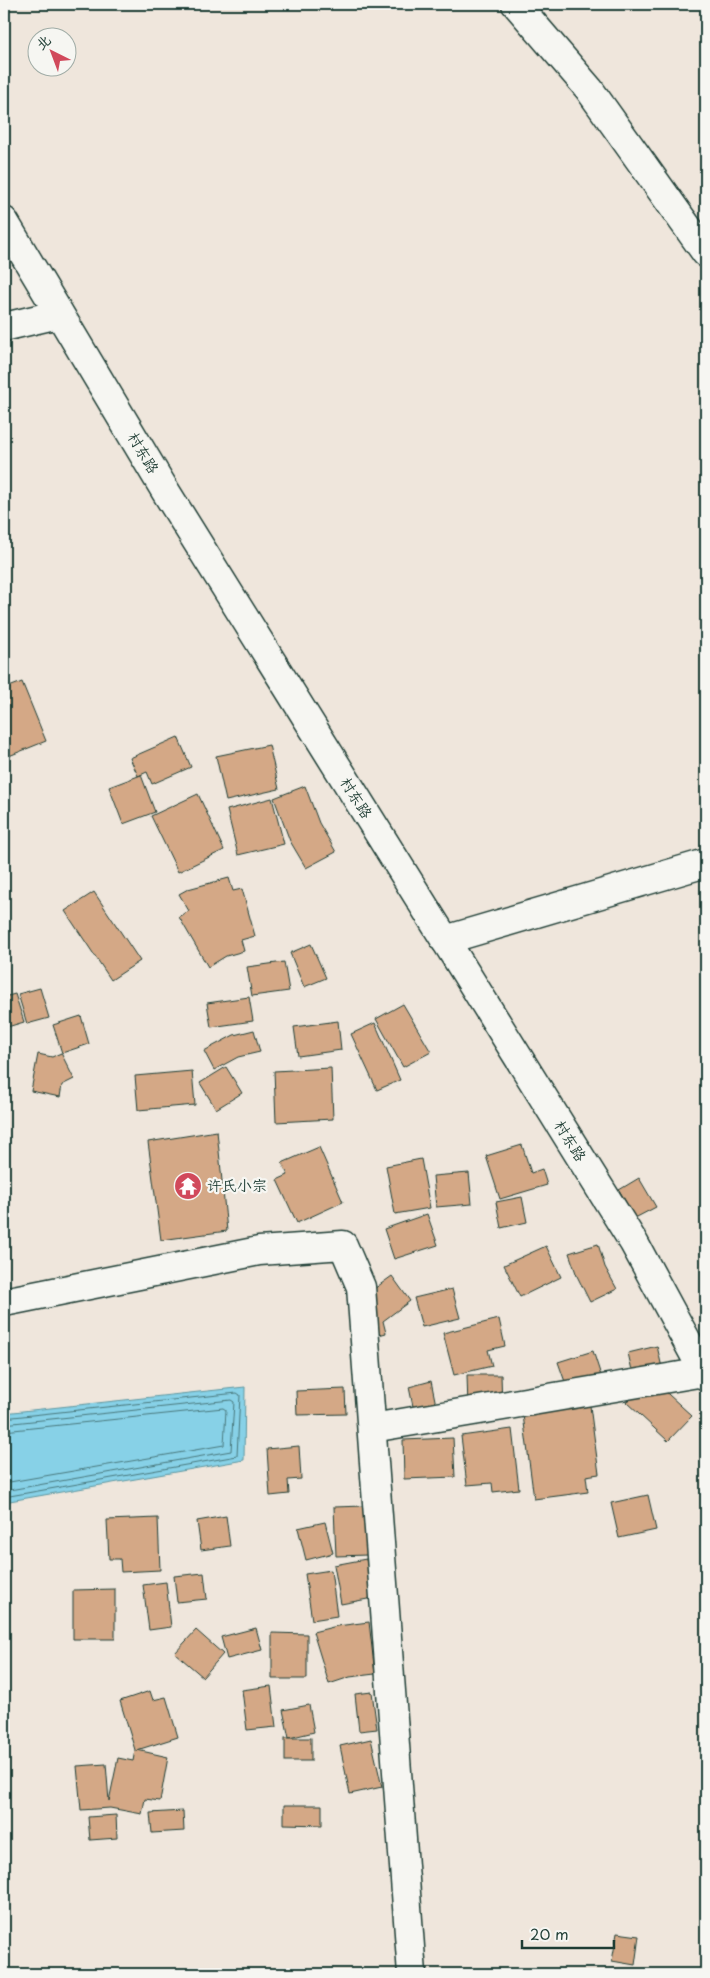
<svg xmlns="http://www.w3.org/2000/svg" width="710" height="1978" font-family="'Playpen Sans','LXGW WenKai TC',sans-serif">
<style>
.water{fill:#87d1e7;stroke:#5d969f}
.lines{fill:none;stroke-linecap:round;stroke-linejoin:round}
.shore{stroke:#49787c;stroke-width:1}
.building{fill:#d4a886;stroke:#1f3d34}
.minor-casing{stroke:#1f3d34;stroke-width:31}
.minor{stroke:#f6f6f2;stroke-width:28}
.labels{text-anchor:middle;stroke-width:4.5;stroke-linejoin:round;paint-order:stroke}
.street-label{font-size:15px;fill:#1f3d34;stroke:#f6f6f2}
.poi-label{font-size:15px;fill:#1f3d34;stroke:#f6f6f2;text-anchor:start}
</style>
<rect width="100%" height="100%" fill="#efe6dc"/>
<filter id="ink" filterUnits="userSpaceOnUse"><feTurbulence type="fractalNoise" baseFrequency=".02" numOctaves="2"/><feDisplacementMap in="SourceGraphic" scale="10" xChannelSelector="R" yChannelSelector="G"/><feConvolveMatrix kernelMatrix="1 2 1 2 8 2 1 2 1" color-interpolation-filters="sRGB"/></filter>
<g filter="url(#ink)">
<polygon class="water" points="245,1387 244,1460 4,1502 4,1413"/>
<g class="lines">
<g class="shore">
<polyline points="4,1418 237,1393 240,1395 237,1456 4,1497"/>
<polyline points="4,1424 231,1400 234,1402 231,1451 4,1491"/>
<polyline points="4,1431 223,1408 226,1410 224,1445 4,1483"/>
</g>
</g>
<g class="building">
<polygon points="22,682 46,741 4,758 4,689"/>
<polygon points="178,737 191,767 152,784 147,772 138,776 130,758"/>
<polygon points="269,745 279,789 226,801 216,756"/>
<polygon points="141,775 155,812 123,824 109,787"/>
<polygon points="305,786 319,823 336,852 306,868 290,841 274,798"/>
<polygon points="198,794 224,850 178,872 151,816"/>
<polygon points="272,798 284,844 238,855 227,810"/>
<polygon points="229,878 233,891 242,889 255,936 241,940 244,951 226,956 208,967 179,917 189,911 179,894 188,889"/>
<polygon points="94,892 140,961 111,980 65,911"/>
<polygon points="311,944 326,978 304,987 290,953"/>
<polygon points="284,962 289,991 252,996 247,967"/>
<polygon points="40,988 49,1018 27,1024 18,994"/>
<polygon points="15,994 24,1022 4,1028 4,997"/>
<polygon points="249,997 253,1021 211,1027 207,1003"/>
<polygon points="403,1004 431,1052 403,1067 376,1019"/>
<polygon points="81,1016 89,1044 62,1053 53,1025"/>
<polygon points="338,1021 341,1050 298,1056 294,1027"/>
<polygon points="375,1023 400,1080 377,1090 351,1034"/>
<polygon points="254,1030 260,1052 238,1057 214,1070 204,1051 234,1035"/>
<polygon points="61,1053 74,1079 62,1085 60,1097 31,1091 38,1054 52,1057"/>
<polygon points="226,1067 242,1093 216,1109 200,1083"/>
<polygon points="331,1068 333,1119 276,1122 274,1071"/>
<polygon points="192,1071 195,1105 138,1110 135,1076"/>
<polygon points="217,1131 227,1231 161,1240 148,1142"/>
<polygon points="522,1145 531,1173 542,1169 547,1185 500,1199 486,1156"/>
<polygon points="319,1147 343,1202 297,1223 277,1180 288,1175 282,1163"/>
<polygon points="421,1159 430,1208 395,1214 386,1166"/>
<polygon points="469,1173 472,1204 436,1207 433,1176"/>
<polygon points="639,1178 656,1207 635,1218 619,1190"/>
<polygon points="522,1197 527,1222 501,1228 496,1202"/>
<polygon points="427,1214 438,1245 394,1259 384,1229"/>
<polygon points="598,1244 605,1267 617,1289 590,1302 577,1276 569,1253"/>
<polygon points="546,1246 561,1277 520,1297 504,1265"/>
<polygon points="392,1276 410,1301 383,1321 386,1333 364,1339 374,1289"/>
<polygon points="452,1289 460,1318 422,1327 414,1298"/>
<polygon points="499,1319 505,1346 488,1350 492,1366 454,1375 443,1333"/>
<polygon points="657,1346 663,1372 634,1379 628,1353"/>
<polygon points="593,1351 604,1385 570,1396 558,1362"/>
<polygon points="467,1375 501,1375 502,1407 468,1408"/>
<polygon points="431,1381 437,1410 415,1416 409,1387"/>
<polygon points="657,1384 692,1416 668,1441 626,1402 639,1387"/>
<polygon points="345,1389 346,1414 297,1415 296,1391"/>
<polygon points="590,1406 599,1474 586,1476 588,1492 534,1499 523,1415"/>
<polygon points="512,1429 519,1489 493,1492 492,1483 467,1485 461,1436"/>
<polygon points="453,1438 455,1477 404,1479 403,1440"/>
<polygon points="299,1446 301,1479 288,1480 289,1494 270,1496 267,1449"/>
<polygon points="648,1495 656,1530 619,1538 611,1503"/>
<polygon points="365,1506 367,1555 336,1556 334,1507"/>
<polygon points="226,1516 230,1546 201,1550 197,1521"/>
<polygon points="158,1518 160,1570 121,1572 120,1559 109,1559 107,1520"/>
<polygon points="325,1522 333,1553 306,1560 298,1528"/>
<polygon points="366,1559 373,1598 341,1604 334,1565"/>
<polygon points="331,1570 337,1616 312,1620 305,1574"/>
<polygon points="204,1573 207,1599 177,1602 174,1576"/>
<polygon points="166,1582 171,1627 149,1630 143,1585"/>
<polygon points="115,1589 115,1639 73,1639 73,1590"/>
<polygon points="369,1622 375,1674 350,1677 329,1684 313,1632 337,1626"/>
<polygon points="256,1628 262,1650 227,1659 221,1637"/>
<polygon points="196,1630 223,1654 203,1677 175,1653"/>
<polygon points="272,1633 307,1634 307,1679 272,1679"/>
<polygon points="271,1686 276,1727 247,1730 242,1690"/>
<polygon points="150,1691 153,1700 166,1697 178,1737 137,1750 168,1757 160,1801 145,1799 142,1814 110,1808 81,1810 77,1766 106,1764 109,1801 118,1758 133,1761 135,1750 120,1701"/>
<polygon points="372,1692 377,1729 359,1731 355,1694"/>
<polygon points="309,1705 314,1732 289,1738 283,1710"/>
<rect x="285" y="1738" width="26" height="23"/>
<polygon points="371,1739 382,1787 350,1794 340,1746"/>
<polygon points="284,1805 322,1805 322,1825 284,1824"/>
<polygon points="183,1811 184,1831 152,1833 150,1813"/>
<polygon points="116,1815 117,1838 90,1840 88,1817"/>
<polygon points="617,1933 639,1936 635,1965 612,1961"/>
</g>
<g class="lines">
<g class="minor-casing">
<g id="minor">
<polyline points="516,4 589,89 706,253"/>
<polyline points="4,221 166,492 634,1243 706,1376"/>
<polyline points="4,327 59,314"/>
<polyline points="445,940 706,863"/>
<polyline points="4,1302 259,1251 343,1245 361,1287 412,1974"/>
<polyline points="372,1428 704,1372"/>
</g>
</g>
<use href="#minor" class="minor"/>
</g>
</g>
<defs>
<g id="temple-disc" transform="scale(1.4375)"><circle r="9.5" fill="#d1495b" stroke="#f6f6f2"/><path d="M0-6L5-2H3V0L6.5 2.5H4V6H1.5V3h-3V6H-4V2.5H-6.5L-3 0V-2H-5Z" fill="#fff"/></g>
</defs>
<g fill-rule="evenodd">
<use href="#temple-disc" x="188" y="1186"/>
</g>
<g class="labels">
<g class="street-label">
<text transform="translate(143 453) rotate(59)" y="5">村东路</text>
<text transform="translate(356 798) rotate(58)" y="5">村东路</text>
<text transform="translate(570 1141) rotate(58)" y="5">村东路</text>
</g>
<g class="poi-label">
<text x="207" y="1191">许氏小宗</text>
</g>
</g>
<rect width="710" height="1978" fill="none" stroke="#f6f6f2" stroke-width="20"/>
<rect x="10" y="10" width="690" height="1958" fill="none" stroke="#1f3d34" stroke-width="2" filter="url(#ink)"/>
<g transform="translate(52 52) rotate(318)"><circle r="24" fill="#f6f6f2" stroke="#a0aca6"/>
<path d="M0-4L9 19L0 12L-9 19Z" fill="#d1495b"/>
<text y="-8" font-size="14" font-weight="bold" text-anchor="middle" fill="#1f3d34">北</text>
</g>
<path d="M522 1940v8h92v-8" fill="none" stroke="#1f3d34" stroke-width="2.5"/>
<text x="530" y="1940" font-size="15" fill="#1f3d34" stroke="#f6f6f2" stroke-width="4" paint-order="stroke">20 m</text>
</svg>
